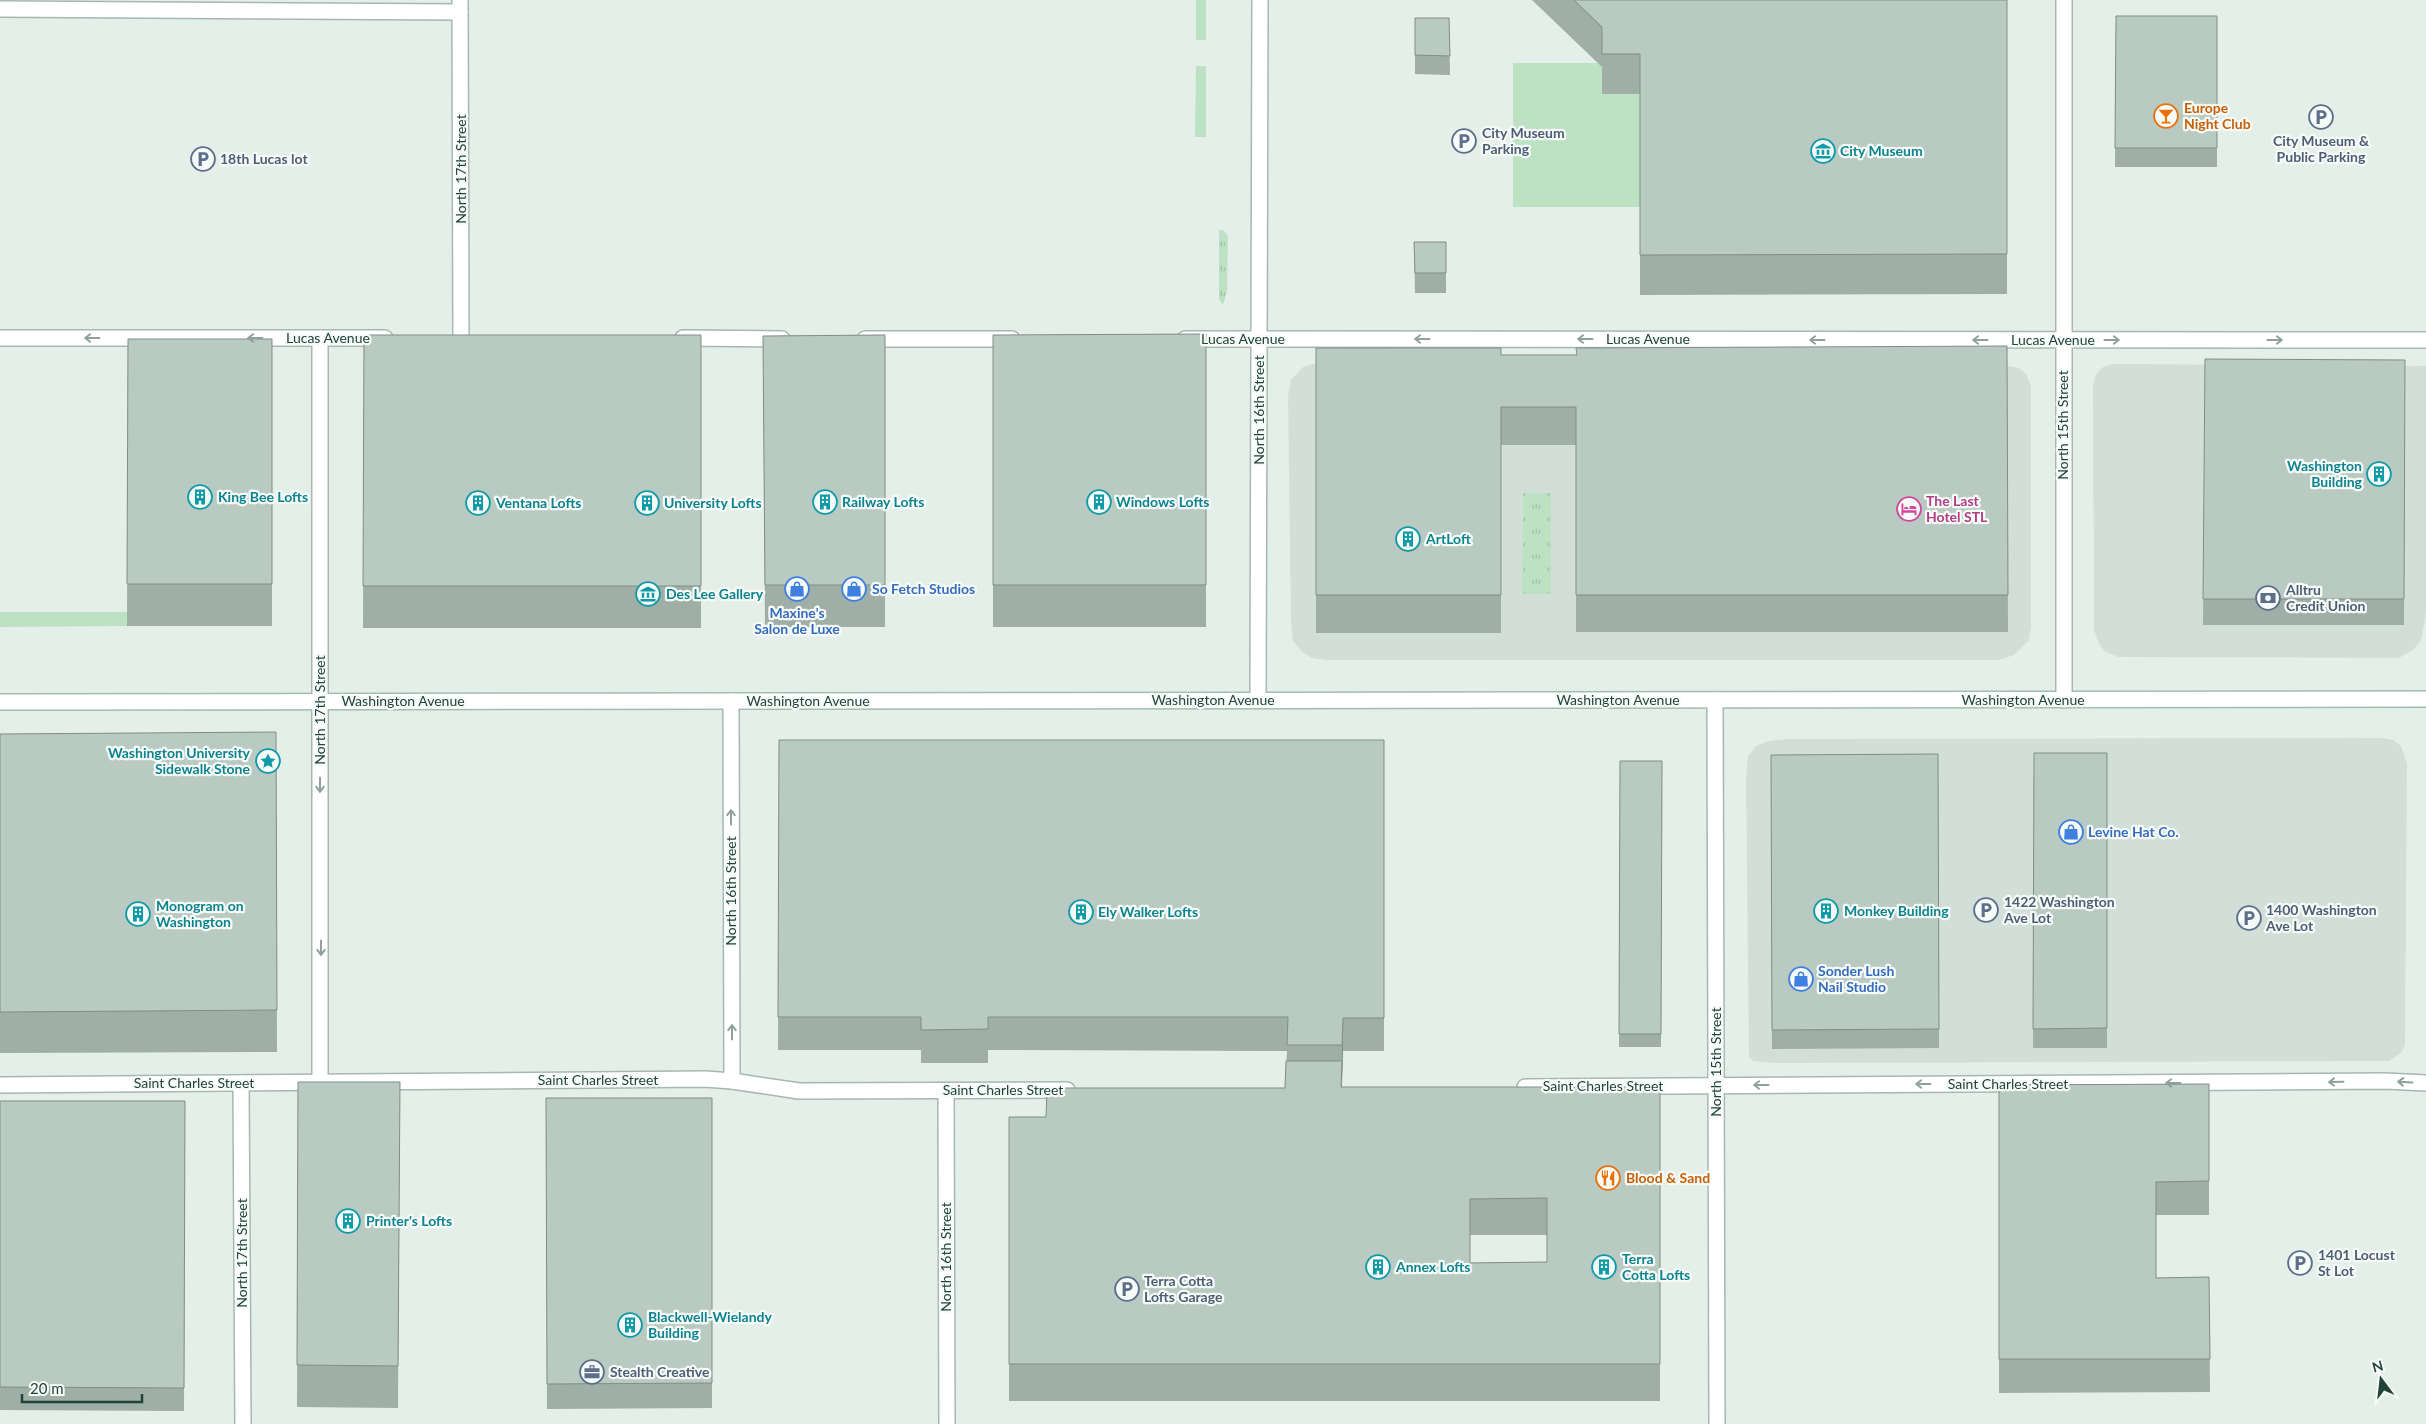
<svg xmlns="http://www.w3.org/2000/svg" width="2426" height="1424" font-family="Lato,sans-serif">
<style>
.built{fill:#d2dfd8}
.grass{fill:url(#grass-tufts)}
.green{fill:#bce1c3}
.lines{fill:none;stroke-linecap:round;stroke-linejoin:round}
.minor-casing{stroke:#a6b8b0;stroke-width:18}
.secondary-casing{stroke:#a2bcb0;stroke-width:18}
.minor{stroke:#fff;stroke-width:15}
.secondary{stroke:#fff;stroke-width:15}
.wall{fill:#9faea7;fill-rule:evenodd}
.shaded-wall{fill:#828d88}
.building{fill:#b9cac2;stroke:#828d88;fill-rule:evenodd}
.oneway{stroke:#90a19b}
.labels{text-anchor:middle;stroke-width:4.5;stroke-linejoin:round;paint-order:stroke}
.food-label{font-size:14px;font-weight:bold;fill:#c56008;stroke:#f6fbf8;text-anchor:start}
.service-label{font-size:14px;font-weight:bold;fill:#4e5e75;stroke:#f6fbf8;text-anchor:start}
.culture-label{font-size:14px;font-weight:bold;fill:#0d838f;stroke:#f6fbf8;text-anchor:start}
.street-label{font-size:14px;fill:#224337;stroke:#f6fbf8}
.hotel-label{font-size:14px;font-weight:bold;fill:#b23c85;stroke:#f6fbf8;text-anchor:start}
.shop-label{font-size:14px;font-weight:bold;fill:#366cbe;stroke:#f6fbf8;text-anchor:start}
</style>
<defs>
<pattern id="grass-tufts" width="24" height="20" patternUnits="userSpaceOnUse" patternTransform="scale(1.25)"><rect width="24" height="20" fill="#bce1c3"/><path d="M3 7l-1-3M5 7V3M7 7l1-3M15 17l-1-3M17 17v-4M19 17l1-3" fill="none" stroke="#a1c2a8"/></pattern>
</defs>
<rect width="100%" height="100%" fill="#e4efe9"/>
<g class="built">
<polygon points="1316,363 2000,365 2019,368 2026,374 2031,386 2031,626 2029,640 2014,655 1999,660 1327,660 1312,658 1302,652 1293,641 1291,622 1288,396 1291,380 1303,367"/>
<polygon points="2113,364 2426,366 2426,614 2421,640 2414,649 2399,658 2118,657 2106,652 2100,646 2094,630 2093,386 2096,374 2103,367"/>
<polygon points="2383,738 2393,740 2401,746 2407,764 2405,1044 2402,1052 2389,1061 1775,1063 1753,1061 1749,1057 1746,777 1748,756 1756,746 1769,741 1788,739"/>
</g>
<g class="grass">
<polygon points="1219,230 1223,230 1228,236 1227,292 1223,305 1219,299"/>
<polygon points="1523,493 1551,493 1551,594 1522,594"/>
</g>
<g class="green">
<rect x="1196" y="0" width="10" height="40"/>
<rect x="1513" y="63" width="127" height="144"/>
<polygon points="1196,66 1206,66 1206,137 1195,137"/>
<polygon points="0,612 127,612 127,626 0,627"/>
</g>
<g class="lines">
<g class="minor-casing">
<g id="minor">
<polyline points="460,0 461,338"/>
<polyline points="2064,0 2064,700"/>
<polyline points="0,9 460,12"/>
<polyline points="0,338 385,338"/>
<polyline points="320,338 320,1082"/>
<polyline points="683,338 782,339"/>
<polyline points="865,339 1012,339"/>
<polyline points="1185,339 2426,340"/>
<polyline points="1258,700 1260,0"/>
<polyline points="1715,700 1717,1424"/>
<polyline points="731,701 732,1081"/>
<polyline points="241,1083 243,1424"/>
<polyline points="0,1085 705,1079 732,1081 799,1091 1067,1090"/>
<polyline points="1525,1087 2385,1081 2426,1083"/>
<polyline points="946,1091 947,1424"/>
</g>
</g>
<g class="secondary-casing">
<polyline id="secondary" points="0,702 2426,699"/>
</g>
<use href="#minor" class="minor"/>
<use href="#secondary" class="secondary"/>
</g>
<g class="wall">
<polygon points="1532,0 2007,0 2007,294 1640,295 1640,94 1602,94 1602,67"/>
<polygon points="2116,16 2217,16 2217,167 2115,167"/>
<polygon points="1415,18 1449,18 1450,75 1415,74"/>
<polygon points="1414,242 1446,242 1446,293 1415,293"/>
<polygon points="1206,334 1206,627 993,627 993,335"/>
<polygon points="364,335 701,335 701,628 363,628"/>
<polygon points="885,335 885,627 765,627 763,336"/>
<polygon points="128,339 272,339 272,626 127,626"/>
<polygon points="2007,346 2008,632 1576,632 1576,445 1501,445 1501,633 1316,633 1316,348 1501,355 1576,355"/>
<polygon points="2205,359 2405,360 2404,625 2203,625"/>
<polygon points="276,732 277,1052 0,1053 0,734"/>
<path d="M779,740H1384V1051H1343L1342,1087H1660V1401H1009V1117H1046L1285,1088L1287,1051L988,1050V1063H921V1050H778ZM1470,1235H1547V1262L1470,1263Z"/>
<polygon points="2034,753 2107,753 2107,1048 2033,1048"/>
<polygon points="1938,754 1939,1048 1772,1049 1771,755"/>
<polygon points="1620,761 1662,761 1661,1047 1619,1047"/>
<polygon points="298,1082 400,1082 398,1408 297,1407"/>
<polygon points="2209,1084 2209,1215 2156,1215 2156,1278 2209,1277 2210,1392 1999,1393 1999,1085"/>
<polygon points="546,1098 712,1098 712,1408 547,1409"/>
<polygon points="0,1101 185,1101 184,1411 0,1410"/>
</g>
<polygon class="shaded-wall" points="1343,1018 1343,1051 1342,1078 1342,1045"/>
<g class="building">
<polygon points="1574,0 2007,0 2007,254 1640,255 1640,54 1602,54 1602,27"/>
<polygon points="2116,16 2217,16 2217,148 2115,148"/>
<polygon points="1415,18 1449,18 1450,56 1415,55"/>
<polygon points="1414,242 1446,242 1446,273 1415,273"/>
<polygon points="1206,334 1206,585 993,585 993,335"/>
<polygon points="364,335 701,335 701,586 363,586"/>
<polygon points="885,335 885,585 765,585 763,336"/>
<polygon points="128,339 272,339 272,584 127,584"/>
<polygon points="2007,346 2008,595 1576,595 1576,407 1501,407 1501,595 1316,595 1316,348 1501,348 1501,355 1577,355 1576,348"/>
<polygon points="2205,359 2405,360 2404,599 2203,599"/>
<polygon points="276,732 277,1010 0,1012 0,734"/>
<polygon points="779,740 1384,740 1384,1018 1343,1018 1342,1045 1287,1045 1288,1017 988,1017 988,1029 921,1030 921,1017 778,1017"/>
<polygon points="2034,753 2107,753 2107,1028 2033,1029"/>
<polygon points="1938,754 1939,1029 1772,1030 1771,755"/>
<polygon points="1620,761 1662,761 1661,1034 1619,1034"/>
<path d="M1286,1061H1342L1341,1087H1660V1364H1009V1117H1046L1047,1088H1285ZM1547,1198V1262L1470,1263V1199Z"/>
<polygon points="298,1082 400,1082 398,1366 297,1365"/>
<polygon points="2209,1084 2209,1181 2156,1182 2156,1278 2209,1277 2210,1359 1999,1359 1999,1085"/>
<polygon points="546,1098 712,1098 712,1383 547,1384"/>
<polygon points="0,1101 185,1101 184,1388 0,1387"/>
</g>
<defs><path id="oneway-shaft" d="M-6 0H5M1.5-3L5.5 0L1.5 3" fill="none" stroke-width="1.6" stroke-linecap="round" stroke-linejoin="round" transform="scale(1.25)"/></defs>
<g class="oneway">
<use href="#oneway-shaft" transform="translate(92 338) rotate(-180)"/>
<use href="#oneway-shaft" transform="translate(255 338) rotate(-180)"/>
<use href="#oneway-shaft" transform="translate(1422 339) rotate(-180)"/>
<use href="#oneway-shaft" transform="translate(1585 339) rotate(-180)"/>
<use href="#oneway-shaft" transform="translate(1817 340) rotate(-180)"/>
<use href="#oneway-shaft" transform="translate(1980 340) rotate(-180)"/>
<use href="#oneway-shaft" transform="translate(2112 340)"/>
<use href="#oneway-shaft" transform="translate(2275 340)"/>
<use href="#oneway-shaft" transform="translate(320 785) rotate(90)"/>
<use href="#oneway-shaft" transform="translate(731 817) rotate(-90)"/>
<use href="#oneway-shaft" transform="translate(321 948) rotate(90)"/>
<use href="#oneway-shaft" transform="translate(732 1032) rotate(-90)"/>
<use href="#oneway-shaft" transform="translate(2336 1082) rotate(179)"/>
<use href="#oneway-shaft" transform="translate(2405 1082) rotate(-177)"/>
<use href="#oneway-shaft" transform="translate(2173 1083) rotate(180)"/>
<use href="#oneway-shaft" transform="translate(1923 1084) rotate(180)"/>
<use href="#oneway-shaft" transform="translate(1761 1085) rotate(180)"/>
</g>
<defs>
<g id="bar-ring" transform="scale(1.25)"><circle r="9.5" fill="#f6fbf8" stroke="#e8710a" stroke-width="1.5"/><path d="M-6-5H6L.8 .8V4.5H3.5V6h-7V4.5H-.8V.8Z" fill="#e8710a"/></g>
<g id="parking-ring" transform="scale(1.25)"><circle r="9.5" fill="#f6fbf8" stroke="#5c6f8a" stroke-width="1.5"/><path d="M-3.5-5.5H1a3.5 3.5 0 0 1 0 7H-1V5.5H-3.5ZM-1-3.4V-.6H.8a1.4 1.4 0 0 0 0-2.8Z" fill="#5c6f8a"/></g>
<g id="museum-ring" transform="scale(1.25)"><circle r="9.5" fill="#f6fbf8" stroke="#0f9aa8" stroke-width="1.5"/><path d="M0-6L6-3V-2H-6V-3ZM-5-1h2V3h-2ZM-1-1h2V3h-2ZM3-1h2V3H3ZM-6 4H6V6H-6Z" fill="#0f9aa8"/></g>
<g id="building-ring" transform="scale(1.25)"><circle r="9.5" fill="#f6fbf8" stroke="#0f9aa8" stroke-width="1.5"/><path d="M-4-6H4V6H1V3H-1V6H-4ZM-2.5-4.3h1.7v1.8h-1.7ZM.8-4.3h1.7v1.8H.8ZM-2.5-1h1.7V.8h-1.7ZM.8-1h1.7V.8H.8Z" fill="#0f9aa8"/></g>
<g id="hotel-ring" transform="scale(1.25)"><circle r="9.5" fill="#f6fbf8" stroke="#d1479c" stroke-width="1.5"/><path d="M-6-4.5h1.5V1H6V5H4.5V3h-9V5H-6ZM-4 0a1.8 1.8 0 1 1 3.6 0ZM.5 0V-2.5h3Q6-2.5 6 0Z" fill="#d1479c"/></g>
<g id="shop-ring" transform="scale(1.25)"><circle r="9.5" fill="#f6fbf8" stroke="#3f7fe0" stroke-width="1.5"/><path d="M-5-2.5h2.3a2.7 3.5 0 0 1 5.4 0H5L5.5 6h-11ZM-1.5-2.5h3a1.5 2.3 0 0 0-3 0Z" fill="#3f7fe0"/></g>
<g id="bank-ring" transform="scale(1.25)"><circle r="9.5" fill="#f6fbf8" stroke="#5c6f8a" stroke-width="1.5"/><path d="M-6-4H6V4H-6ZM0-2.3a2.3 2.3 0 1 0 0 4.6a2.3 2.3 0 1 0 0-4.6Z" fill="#5c6f8a"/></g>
<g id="sight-ring" transform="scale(1.25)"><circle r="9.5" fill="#f6fbf8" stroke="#0f9aa8" stroke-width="1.5"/><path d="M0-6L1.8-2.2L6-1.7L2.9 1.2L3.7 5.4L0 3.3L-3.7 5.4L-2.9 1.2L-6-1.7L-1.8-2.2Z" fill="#0f9aa8"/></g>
<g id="restaurant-ring" transform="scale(1.25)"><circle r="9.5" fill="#f6fbf8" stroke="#e8710a" stroke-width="1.5"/><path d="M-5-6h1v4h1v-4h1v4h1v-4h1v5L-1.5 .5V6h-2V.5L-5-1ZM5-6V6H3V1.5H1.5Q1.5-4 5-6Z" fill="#e8710a"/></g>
<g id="office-ring" transform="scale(1.25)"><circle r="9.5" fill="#f6fbf8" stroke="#5c6f8a" stroke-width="1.5"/><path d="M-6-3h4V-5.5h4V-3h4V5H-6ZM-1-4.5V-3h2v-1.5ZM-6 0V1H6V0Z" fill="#5c6f8a"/></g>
</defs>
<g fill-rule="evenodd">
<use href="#bar-ring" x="2166" y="116"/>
<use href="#parking-ring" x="2321" y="117"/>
<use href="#parking-ring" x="1464" y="141"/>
<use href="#museum-ring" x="1823" y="151"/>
<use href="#parking-ring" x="203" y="159"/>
<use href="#building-ring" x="2379" y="474"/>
<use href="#building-ring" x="200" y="497"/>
<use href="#building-ring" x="825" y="502"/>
<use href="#building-ring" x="1099" y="502"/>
<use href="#building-ring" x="478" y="503"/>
<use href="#building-ring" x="647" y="503"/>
<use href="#hotel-ring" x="1909" y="509"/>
<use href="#building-ring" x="1408" y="539"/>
<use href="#shop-ring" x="797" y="589"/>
<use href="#shop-ring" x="854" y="589"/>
<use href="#museum-ring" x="648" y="594"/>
<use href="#bank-ring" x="2268" y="598"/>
<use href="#sight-ring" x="268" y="761"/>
<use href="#shop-ring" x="2071" y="832"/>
<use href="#parking-ring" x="1986" y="910"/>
<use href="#building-ring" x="1826" y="911"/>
<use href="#building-ring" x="1081" y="912"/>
<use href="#building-ring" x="138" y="914"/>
<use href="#parking-ring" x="2249" y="918"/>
<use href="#shop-ring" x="1801" y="979"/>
<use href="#restaurant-ring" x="1608" y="1178"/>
<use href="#building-ring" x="348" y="1221"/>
<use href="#parking-ring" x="2300" y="1263"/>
<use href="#building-ring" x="1378" y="1267"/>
<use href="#building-ring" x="1604" y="1267"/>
<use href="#parking-ring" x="1127" y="1289"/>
<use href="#building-ring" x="630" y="1325"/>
<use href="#office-ring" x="592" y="1372"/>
</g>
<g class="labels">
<g class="food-label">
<text x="2184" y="113">Europe<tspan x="2184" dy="16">Night Club</tspan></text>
<text x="1626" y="1183">Blood &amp; Sand</text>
</g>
<g class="service-label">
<text x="1482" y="138">City Museum<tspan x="1482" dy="16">Parking</tspan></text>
<text x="2321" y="146" text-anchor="middle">City Museum &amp;<tspan x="2321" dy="16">Public Parking</tspan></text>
<text x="220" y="164">18th Lucas lot</text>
<text x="2286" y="595">Alltru<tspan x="2286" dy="16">Credit Union</tspan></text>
<text x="2004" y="907">1422 Washington<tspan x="2004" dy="16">Ave Lot</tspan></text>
<text x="2266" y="915">1400 Washington<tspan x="2266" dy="16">Ave Lot</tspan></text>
<text x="2318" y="1260">1401 Locust<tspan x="2318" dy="16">St Lot</tspan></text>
<text x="1144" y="1286">Terra Cotta<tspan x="1144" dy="16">Lofts Garage</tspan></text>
<text x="610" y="1377">Stealth Creative</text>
</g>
<g class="culture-label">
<text x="1840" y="156">City Museum</text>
<text x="2362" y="471" text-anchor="end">Washington<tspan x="2362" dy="16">Building</tspan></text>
<text x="218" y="502">King Bee Lofts</text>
<text x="842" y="507">Railway Lofts</text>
<text x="1116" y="507">Windows Lofts</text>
<text x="496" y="508">Ventana Lofts</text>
<text x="664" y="508">University Lofts</text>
<text x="1426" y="544">ArtLoft</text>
<text x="666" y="599">Des Lee Gallery</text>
<text x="250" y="758" text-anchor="end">Washington University<tspan x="250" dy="16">Sidewalk Stone</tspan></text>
<text x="156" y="911">Monogram on<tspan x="156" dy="16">Washington</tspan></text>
<text x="1844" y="916">Monkey Building</text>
<text x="1098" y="917">Ely Walker Lofts</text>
<text x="366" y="1226">Printer's Lofts</text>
<text x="1622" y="1264">Terra<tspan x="1622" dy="16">Cotta Lofts</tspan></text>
<text x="1396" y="1272">Annex Lofts</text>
<text x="648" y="1322">Blackwell-Wielandy<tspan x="648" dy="16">Building</tspan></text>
</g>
<g class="street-label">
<text transform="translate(461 169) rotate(-90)" y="5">North 17th Street</text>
<text x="328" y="343">Lucas Avenue</text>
<text x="1243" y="344">Lucas Avenue</text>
<text x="1648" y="344">Lucas Avenue</text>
<text x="2053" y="345">Lucas Avenue</text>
<text transform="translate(1259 410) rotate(-90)" y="5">North 16th Street</text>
<text transform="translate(2063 425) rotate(-90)" y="5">North 15th Street</text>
<text x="1213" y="705">Washington Avenue</text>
<text x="1618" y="705">Washington Avenue</text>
<text x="2023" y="705">Washington Avenue</text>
<text x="403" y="706">Washington Avenue</text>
<text x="808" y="706">Washington Avenue</text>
<text transform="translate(320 710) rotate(-90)" y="5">North 17th Street</text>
<text transform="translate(731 891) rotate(-90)" y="5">North 16th Street</text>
<text transform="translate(1716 1062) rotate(-90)" y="5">North 15th Street</text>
<text x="598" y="1085">Saint Charles Street</text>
<text x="194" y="1088">Saint Charles Street</text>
<text x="2008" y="1089">Saint Charles Street</text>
<text x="1603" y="1091">Saint Charles Street</text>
<text x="1003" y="1095">Saint Charles Street</text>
<text transform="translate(242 1253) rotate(-90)" y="5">North 17th Street</text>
<text transform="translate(946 1257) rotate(-90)" y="5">North 16th Street</text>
</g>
<g class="hotel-label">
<text x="1926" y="506">The Last<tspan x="1926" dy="16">Hotel STL</tspan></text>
</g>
<g class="shop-label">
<text x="872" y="594">So Fetch Studios</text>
<text x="797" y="618" text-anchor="middle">Maxine’s<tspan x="797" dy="16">Salon de Luxe</tspan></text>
<text x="2088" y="837">Levine Hat Co.</text>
<text x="1818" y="976">Sonder Lush<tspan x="1818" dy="16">Nail Studio</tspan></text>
</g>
</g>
<g transform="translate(2381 1379) rotate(345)" stroke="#f6fbf8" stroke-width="4" paint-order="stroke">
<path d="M0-4L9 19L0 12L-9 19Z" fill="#224337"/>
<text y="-8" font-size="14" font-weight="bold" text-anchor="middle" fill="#224337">N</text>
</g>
<path d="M22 1394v8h120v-8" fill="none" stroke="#224337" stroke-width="2.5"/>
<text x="30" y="1394" font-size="15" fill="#224337" stroke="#f6fbf8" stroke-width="4" paint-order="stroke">20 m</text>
</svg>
